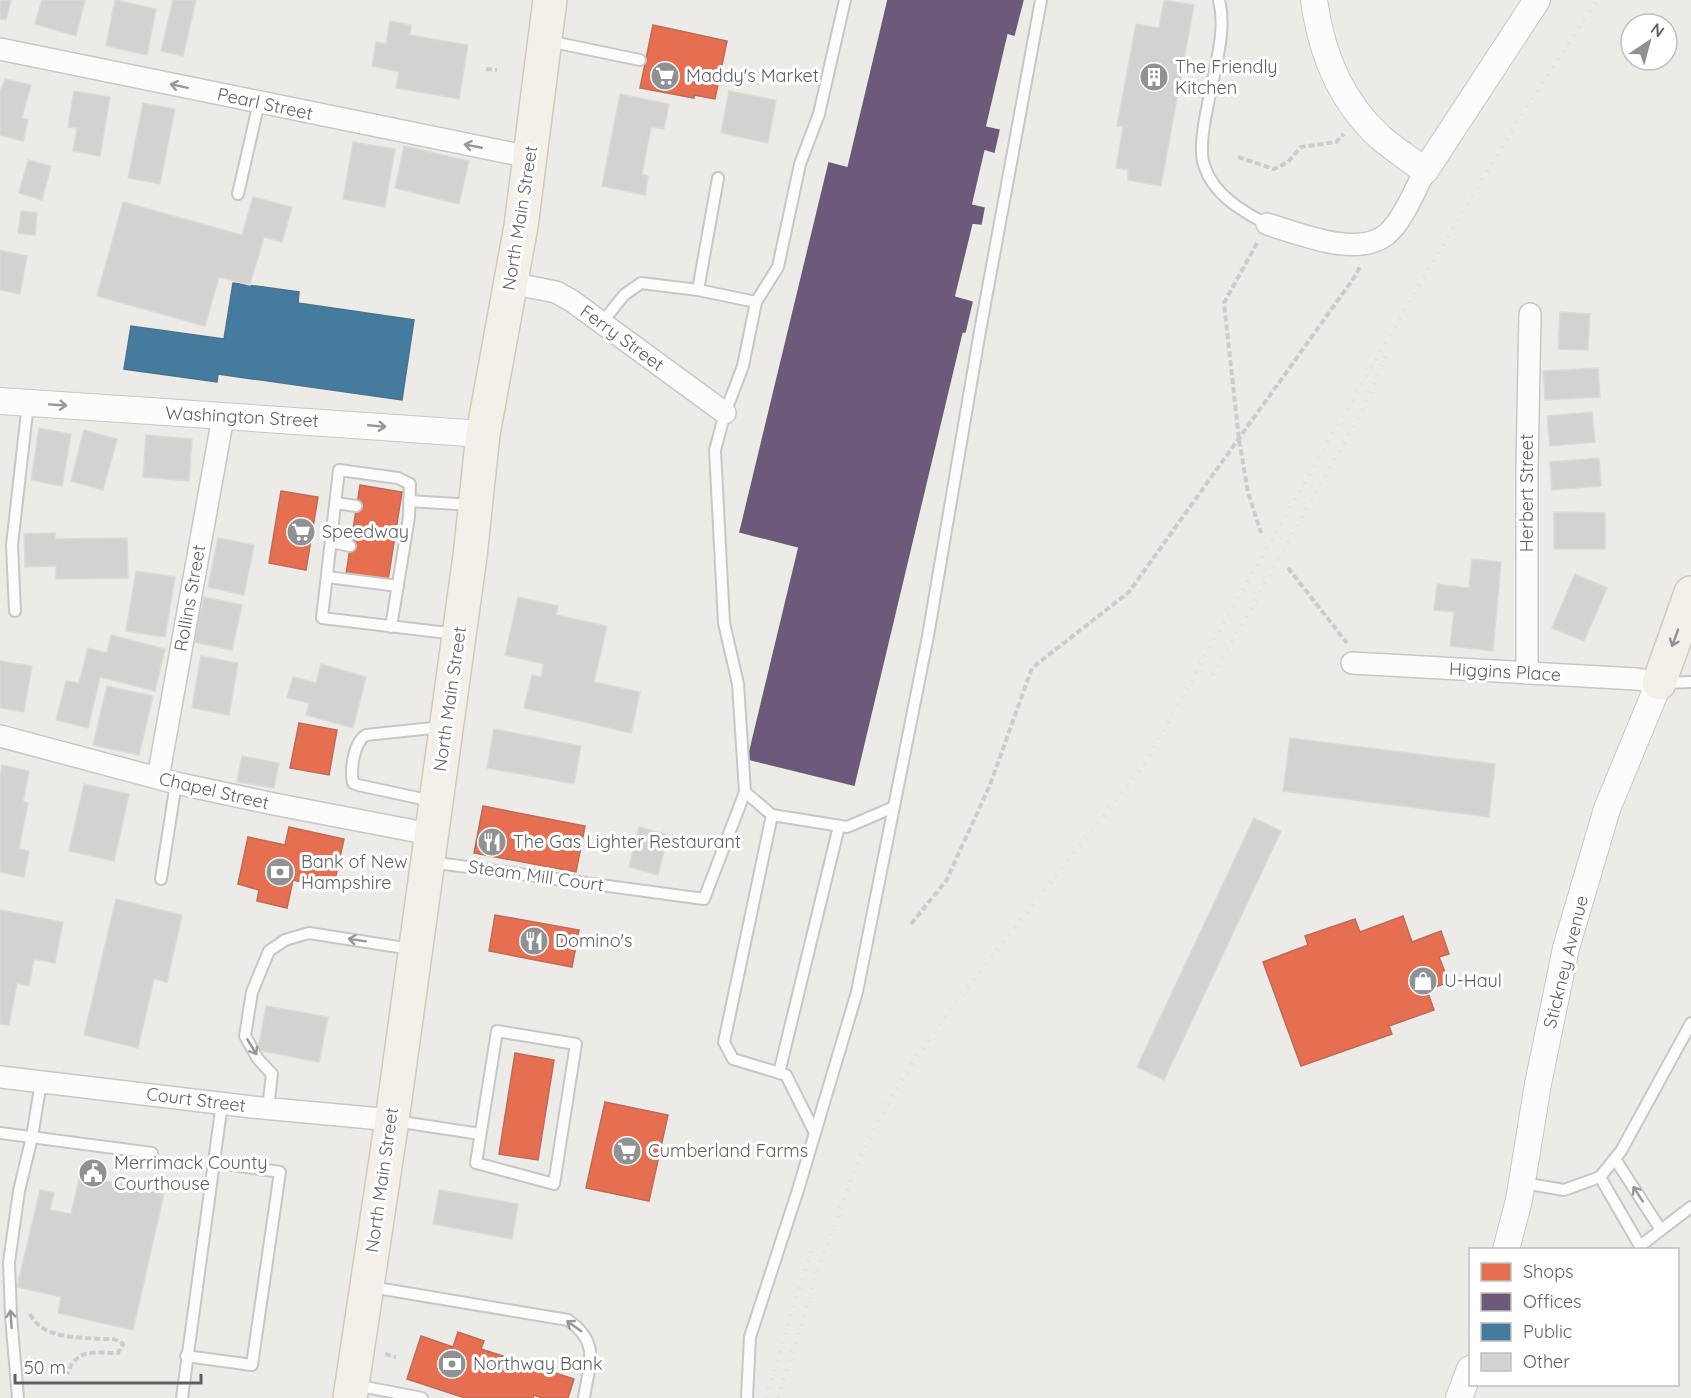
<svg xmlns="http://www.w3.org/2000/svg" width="1691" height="1398" font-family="Quicksand,sans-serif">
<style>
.shops{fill:#e76f51;stroke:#be6b57;stroke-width:1.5}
.offices{fill:#6d597a;stroke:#685b73;stroke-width:1.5}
.public{fill:#457b9d;stroke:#4c738c;stroke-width:1.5}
.building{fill:#d3d2d0;stroke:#dcdad7;stroke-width:1.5}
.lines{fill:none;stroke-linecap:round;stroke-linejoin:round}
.service-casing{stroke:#c7c7c7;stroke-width:14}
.minor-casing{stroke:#c7c7c7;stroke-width:24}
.tertiary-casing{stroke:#c7c7c7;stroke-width:28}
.primary-casing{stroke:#d2cab8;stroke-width:36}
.path{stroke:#c9cdcb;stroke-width:4;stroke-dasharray:6 3;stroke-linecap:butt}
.service{stroke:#fcfcfc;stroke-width:10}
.minor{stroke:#fcfcfc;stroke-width:21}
.tertiary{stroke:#fcfcfc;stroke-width:26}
.primary{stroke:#f2f0e9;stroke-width:33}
.rail{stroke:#e3e2e2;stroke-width:4.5;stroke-dasharray:1.5 8;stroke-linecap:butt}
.oneway{stroke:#959799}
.oneway2{stroke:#919393}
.labels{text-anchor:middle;stroke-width:6;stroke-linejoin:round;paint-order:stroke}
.poi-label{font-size:18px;fill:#5d6164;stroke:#fff;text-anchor:start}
.street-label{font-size:18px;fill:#5d6164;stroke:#fff}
</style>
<rect width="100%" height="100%" fill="#ecebe8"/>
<g class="shops">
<polygon points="653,25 727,41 715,99 694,95 694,98 640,88"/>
<polygon points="360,485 402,492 388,580 346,574"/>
<polygon points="281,491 318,497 306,570 269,563"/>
<polygon points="299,723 337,730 329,775 290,768"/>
<polygon points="483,806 585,826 576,872 474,853"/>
<polygon points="289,827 344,839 333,889 293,880 287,908 257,901 259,890 238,884 248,837 285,845"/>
<polygon points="495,915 579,930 572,967 489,951"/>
<polygon points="1403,916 1412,942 1441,931 1449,954 1439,957 1449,982 1427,990 1434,1010 1389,1026 1392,1034 1301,1066 1263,962 1308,945 1305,936 1355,919 1360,932"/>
<polygon points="515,1053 554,1060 538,1160 499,1154"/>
<polygon points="605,1102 668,1115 649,1201 586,1188"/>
<polygon points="458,1332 484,1341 481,1349 574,1379 568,1398 542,1398 534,1395 533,1398 465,1398 407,1379 421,1336 453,1347"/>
</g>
<polygon class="offices" points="888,0 1023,0 1014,35 1007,33 985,127 999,130 994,152 984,149 971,205 984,208 981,224 972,223 954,297 972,302 965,332 962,332 854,785 748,759 799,547 740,532 829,163 848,168"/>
<polygon class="public" points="233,283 299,292 298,303 414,320 402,400 218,374 217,382 124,369 131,326 224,339"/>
<g class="building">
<polygon points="0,0 11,0 6,20 0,19"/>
<polygon points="42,0 85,0 76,36 35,24"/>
<polygon points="115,0 156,9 147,55 106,46"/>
<polygon points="173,0 196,0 183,56 161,51"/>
<polygon points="1164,0 1194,5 1161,186 1128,180 1128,170 1116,168 1123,126 1117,126 1136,24 1159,28"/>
<polygon points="390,21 411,25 410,35 468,45 459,99 396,88 399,72 372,66 376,42 386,44"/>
<polygon points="5,79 31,85 22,118 28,120 23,141 0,135 0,92"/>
<polygon points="74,91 110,97 100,156 73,151 77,128 68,127"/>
<polygon points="729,91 776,100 768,143 721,133"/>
<polygon points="620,94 669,104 664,129 651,127 642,174 648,176 645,195 602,186"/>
<polygon points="143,103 175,109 160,184 128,178"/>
<polygon points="353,142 395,149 385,207 343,199"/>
<polygon points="404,146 469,161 459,204 395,188"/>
<polygon points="28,160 51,166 42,200 19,193"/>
<polygon points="253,197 292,207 282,242 264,237 250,285 219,277 205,326 97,296 123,202 242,235"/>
<polygon points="21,211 37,213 35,235 18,233"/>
<polygon points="0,250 27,256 20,294 0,290"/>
<polygon points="1560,312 1590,314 1588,350 1558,349"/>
<polygon points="1598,368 1600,397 1545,400 1543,371"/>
<polygon points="1592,412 1595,442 1550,446 1547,416"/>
<polygon points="39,428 71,434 62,486 31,480"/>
<polygon points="84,430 117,439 103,490 71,481"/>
<polygon points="146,435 192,439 189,481 143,477"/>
<polygon points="1599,458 1601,486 1552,490 1550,462"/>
<polygon points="1554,512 1605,513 1605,549 1554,549"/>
<polygon points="55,533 55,539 127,538 128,578 56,579 56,566 25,567 24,534"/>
<polygon points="218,538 254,545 244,595 208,587"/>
<polygon points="1472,559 1501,562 1493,651 1450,646 1454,612 1434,610 1437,584 1469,588"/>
<polygon points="136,571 175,577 165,637 126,631"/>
<polygon points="1575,574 1607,588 1584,641 1552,628"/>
<polygon points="204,597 242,605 232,650 194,642"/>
<polygon points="518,597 558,606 556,615 607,626 594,682 640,692 631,733 524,708 532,675 541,677 544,664 505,655"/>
<polygon points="111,635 165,649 155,691 100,677 88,728 56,720 66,681 79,683 88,648 107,653"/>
<polygon points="201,656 238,663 229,715 192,708"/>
<polygon points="0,661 32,666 24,712 0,708"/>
<polygon points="321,664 366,677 353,728 306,715 309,703 287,698 293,677 316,683"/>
<polygon points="107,686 153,696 139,755 93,745"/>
<polygon points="494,729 581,746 574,784 487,768"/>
<polygon points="1290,738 1495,764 1489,817 1283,791"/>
<polygon points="242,756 279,763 274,788 237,782"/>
<polygon points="2,765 29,771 23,802 28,803 19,849 29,851 24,877 0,872 0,777"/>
<polygon points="84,784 129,794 114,861 69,851"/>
<polygon points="1254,818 1281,831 1164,1080 1137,1067"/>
<polygon points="639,827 668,835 658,875 629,867"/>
<polygon points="116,899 182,915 167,982 154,979 138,1048 84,1035"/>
<polygon points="0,910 63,922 55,963 34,959 29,986 17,983 9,1025 0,1024"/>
<polygon points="266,1006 328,1017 319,1062 258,1050"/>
<polygon points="80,1175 164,1194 133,1330 58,1313 61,1297 17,1287 40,1190 54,1193 50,1210 71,1214"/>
<polygon points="439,1190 518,1204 512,1239 433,1224"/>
</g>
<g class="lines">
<g class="service-casing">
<g id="service">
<path d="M1219,0C1224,20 1221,40 1217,60C1213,85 1196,143 1204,165C1213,194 1241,211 1267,224"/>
<polyline points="548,41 640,60"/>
<polyline points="238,194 259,102"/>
<polyline points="698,290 756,302 778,267 800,164 819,114 845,0"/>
<polyline points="756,302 743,366 725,413 715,450 724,623 738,684 745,792 772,815"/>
<polyline points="601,324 624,295 641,283 698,290 718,178"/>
<polyline points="409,501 472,505"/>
<polyline points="336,503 356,506"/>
<polyline points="331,542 350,546"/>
<polyline points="327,577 398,586"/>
<polyline points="15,611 12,545 28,403"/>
<polyline points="391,627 409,517 410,484 398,478 339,470 322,618 456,634"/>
<polyline points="1664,683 1691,682"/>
<path d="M432,801L358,785L353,783C350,769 354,742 366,735L442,727"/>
<polyline points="430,862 704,899 745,792"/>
<polyline points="161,879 176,783"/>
<polygon points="497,1031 576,1044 554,1184 476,1163"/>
<polyline points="779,1073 839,826"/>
<polyline points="268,1108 272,1074 258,1059 245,1036 252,992 269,951 285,940 309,933 411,949"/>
<polyline points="395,1121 480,1134"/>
<polyline points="0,1133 152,1153"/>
<polyline points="815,1133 786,1075 733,1059 724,1042 772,815 847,827 894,807"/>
<polyline points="1615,1159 1661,1230"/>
<polyline points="1600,1177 1640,1246 1691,1207"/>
<polyline points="1523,1183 1564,1190 1600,1177 1621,1151 1691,1023"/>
<path d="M371,1287L568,1320C601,1343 589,1364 584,1398"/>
<polyline points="186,1356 252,1365 280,1172 213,1162"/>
<polyline points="355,1385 422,1398"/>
<polyline points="18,1398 11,1316 9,1262 19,1191 32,1137 41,1082"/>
<polyline points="182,1398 222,1103"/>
<polyline points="747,1398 750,1337 798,1190 857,992 928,636 980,331 1041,0"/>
</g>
</g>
<g class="minor-casing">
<g id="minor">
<polyline points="0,49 530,157"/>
<path d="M1267,224C1298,233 1358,259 1387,234C1404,219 1414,191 1425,171"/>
<polyline points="510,283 556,292 572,301 725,413"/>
<polyline points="1352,663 1637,679 1659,683"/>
<polyline points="1527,673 1527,467 1530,314"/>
<polyline points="0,736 176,783 274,804 430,834"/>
<polyline points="158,778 223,417"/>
<polyline points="0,1077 252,1107 392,1120"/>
</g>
</g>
<g class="tertiary-casing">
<g id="tertiary">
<path d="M1314,0C1321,52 1341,102 1381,138C1395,150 1411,160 1425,171L1537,0"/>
<path d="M0,401C161,412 322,422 483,434"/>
<polyline points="1506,1250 1519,1200 1538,1084 1566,948 1607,809 1659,683"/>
<polyline points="1459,1398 1470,1369"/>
</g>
</g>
<g class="primary-casing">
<g id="primary">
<polyline points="1659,683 1691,593"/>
<polyline points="350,1398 392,1120 470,556 483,434 521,226 550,0"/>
</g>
</g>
<g class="path">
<polyline points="486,69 497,70"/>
<polyline points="1238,157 1274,169 1288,162 1301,147 1336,142 1344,134"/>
<polyline points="1257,243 1224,303 1239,440 1248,492 1261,533"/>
<polyline points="1288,568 1347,643"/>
<polyline points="911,924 946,881 990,785 1032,668 1129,592 1356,275 1360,266"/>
<path d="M30,1314C43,1339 76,1337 101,1339C110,1339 117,1338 123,1344L118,1353C93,1353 78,1347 67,1374"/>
<polyline points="385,1354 396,1357"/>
</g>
<use href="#service" class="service"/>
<use href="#minor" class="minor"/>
<use href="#tertiary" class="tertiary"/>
<use href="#primary" class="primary"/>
<g class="rail">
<polyline points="1213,675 1363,409 1387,353"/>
<polyline points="766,1398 812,1247"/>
<polyline points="778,1398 825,1249 862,1152 900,1082 950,1009 1144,765 1215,638 1416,290 1520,117 1597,0"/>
</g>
</g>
<defs><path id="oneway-shaft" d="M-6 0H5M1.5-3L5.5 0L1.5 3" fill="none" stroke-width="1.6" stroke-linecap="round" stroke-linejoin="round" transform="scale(1.5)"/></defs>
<g class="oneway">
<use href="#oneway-shaft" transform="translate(179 86) rotate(-168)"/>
<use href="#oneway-shaft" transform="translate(473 146) rotate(-169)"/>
<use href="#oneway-shaft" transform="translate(58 405) rotate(4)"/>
<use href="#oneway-shaft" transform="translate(377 426) rotate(5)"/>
<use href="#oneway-shaft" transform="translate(357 940) rotate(-171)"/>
<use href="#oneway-shaft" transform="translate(252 1047) rotate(59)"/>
<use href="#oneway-shaft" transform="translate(1638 1194) rotate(-123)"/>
<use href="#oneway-shaft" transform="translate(11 1319) rotate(-94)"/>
<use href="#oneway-shaft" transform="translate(574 1326) rotate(-145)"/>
</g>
<use class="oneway2" href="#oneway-shaft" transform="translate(1675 638) rotate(110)"/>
<defs>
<g id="supermarket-disc" transform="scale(1.5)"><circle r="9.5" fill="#8f9192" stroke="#fff"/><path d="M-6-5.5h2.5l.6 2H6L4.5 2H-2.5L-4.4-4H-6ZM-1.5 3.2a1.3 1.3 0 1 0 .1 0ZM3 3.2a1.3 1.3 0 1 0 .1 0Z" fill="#fff"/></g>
<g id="building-disc" transform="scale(1.5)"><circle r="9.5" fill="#8f9192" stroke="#fff"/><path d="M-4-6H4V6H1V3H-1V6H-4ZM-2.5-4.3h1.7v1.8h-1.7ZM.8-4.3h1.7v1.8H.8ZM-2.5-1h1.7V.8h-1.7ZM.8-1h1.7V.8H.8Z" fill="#fff"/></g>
<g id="restaurant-disc" transform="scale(1.5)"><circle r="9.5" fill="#8f9192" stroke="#fff"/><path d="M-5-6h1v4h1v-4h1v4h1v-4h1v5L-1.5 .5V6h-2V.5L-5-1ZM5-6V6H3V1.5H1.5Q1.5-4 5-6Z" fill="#fff"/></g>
<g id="bank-disc" transform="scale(1.5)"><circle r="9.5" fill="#8f9192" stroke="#fff"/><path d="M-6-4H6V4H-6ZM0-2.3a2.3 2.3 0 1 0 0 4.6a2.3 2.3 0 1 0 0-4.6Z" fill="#fff"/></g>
<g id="shop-disc" transform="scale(1.5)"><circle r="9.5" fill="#8f9192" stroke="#fff"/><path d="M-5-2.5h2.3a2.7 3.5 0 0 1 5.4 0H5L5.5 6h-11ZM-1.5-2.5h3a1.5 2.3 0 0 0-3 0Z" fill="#fff"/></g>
<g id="civic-disc" transform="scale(1.5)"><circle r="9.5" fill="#8f9192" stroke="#fff"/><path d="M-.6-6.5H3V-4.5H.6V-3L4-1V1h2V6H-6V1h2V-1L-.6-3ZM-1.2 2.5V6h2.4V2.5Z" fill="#fff"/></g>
</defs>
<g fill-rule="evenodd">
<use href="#supermarket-disc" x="665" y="76"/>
<use href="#building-disc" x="1154" y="77"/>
<use href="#supermarket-disc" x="301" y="532"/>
<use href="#restaurant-disc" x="492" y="842"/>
<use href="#bank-disc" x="280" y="872"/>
<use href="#restaurant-disc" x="534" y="941"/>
<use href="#shop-disc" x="1423" y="981"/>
<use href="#supermarket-disc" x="627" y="1151"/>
<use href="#civic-disc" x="93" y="1173"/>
<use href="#bank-disc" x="452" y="1364"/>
</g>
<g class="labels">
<g class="poi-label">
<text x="1175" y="73">The Friendly<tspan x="1175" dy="21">Kitchen</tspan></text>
<text x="686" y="82">Maddy's Market</text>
<text x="322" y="538">Speedway</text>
<text x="513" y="848">The Gas Lighter Restaurant</text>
<text x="301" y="868">Bank of New<tspan x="301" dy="21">Hampshire</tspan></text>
<text x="555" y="947">Domino's</text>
<text x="1444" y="987">U-Haul</text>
<text x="648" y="1157">Cumberland Farms</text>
<text x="114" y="1169">Merrimack County<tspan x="114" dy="21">Courthouse</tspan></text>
<text x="473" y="1370">Northway Bank</text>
</g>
<g class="street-label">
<text transform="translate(265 104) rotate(12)" y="6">Pearl Street</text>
<text transform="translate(520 218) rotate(-81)" y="6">North Main Street</text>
<text transform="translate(622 338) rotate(36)" y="6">Ferry Street</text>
<text transform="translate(242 417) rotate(3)" y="6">Washington Street</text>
<text transform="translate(1527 493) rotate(-90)" y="6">Herbert Street</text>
<text transform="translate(190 598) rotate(-80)" y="6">Rollins Street</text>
<text transform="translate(1505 672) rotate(3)" y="6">Higgins Place</text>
<text transform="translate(450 699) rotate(-82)" y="6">North Main Street</text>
<text transform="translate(214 791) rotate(13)" y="6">Chapel Street</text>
<text transform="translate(536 876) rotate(8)" y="6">Steam Mill Court</text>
<text transform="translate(1566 962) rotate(-76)" y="6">Stickney Avenue</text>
<text transform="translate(196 1100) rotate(7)" y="6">Court Street</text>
<text transform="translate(382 1180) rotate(-82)" y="6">North Main Street</text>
</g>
</g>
<rect x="1469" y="1248" width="210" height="138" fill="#ffffff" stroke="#bec0c1" stroke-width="1.5"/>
<rect x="1481" y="1263" width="30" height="18" fill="#e76f51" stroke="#bec0c1" stroke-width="1.5"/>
<text x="1523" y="1278" font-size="18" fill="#5d6164">Shops</text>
<rect x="1481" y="1293" width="30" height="18" fill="#6d597a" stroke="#bec0c1" stroke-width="1.5"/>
<text x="1523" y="1308" font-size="18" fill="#5d6164">Offices</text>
<rect x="1481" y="1323" width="30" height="18" fill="#457b9d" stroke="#bec0c1" stroke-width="1.5"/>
<text x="1523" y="1338" font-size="18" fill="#5d6164">Public</text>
<rect x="1481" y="1353" width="30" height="18" fill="#d3d2d0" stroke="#bec0c1" stroke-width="1.5"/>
<text x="1523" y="1368" font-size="18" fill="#5d6164">Other</text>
<g transform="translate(1649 42) rotate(36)"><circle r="28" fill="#ffffff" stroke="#bec0c1" stroke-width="1.5"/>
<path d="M0-4.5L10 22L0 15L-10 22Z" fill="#8f9192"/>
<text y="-9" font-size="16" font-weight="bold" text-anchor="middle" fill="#5d6164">N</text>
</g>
<path d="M15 1374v9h186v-9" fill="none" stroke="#5d6164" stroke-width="3"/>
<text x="24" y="1374" font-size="18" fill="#5d6164" stroke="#ffffff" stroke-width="4.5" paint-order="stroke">50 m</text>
</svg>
